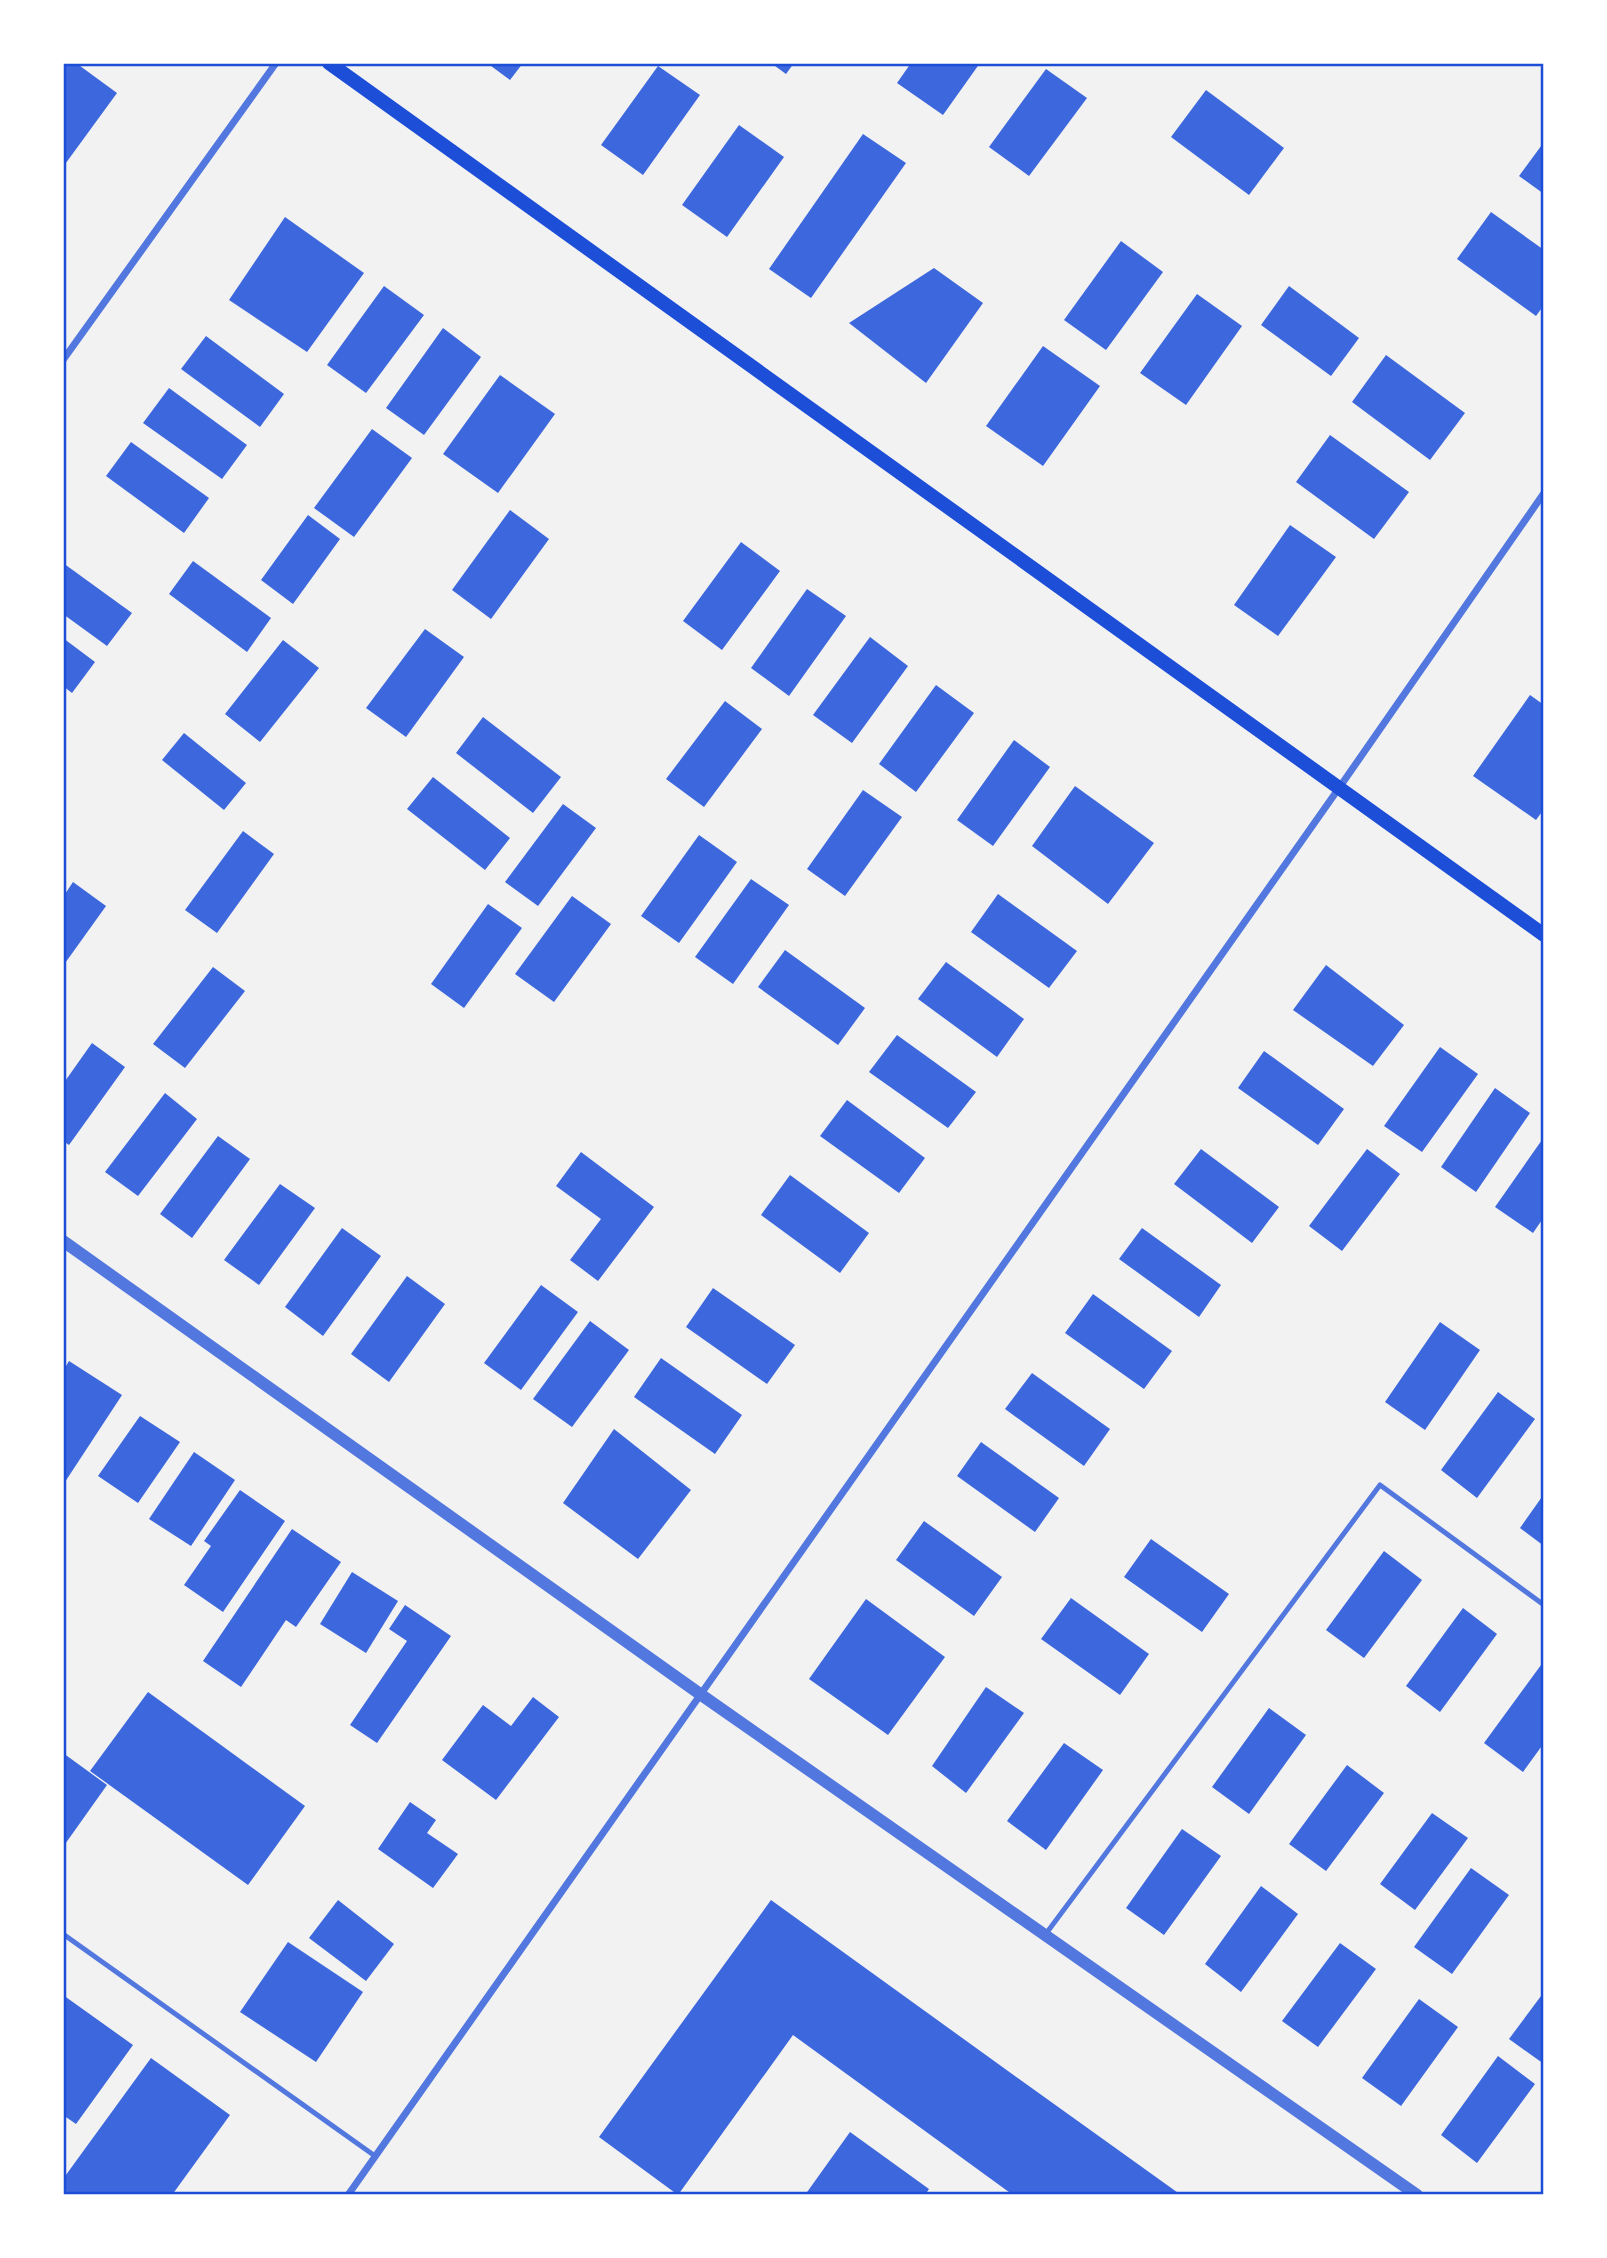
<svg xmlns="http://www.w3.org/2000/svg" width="1607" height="2258" font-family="'Source Sans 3',sans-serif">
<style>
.building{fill:#3d67dc}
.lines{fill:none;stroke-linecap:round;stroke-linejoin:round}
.service{stroke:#5277de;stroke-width:5}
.minor{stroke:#5277de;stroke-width:7}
.tertiary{stroke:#5277de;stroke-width:12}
.secondary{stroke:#1d4ed8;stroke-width:14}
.neatline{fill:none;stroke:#1d4ed8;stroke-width:2.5}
</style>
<rect width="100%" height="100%" fill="#f2f2f2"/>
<g class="building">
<polygon points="63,63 76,63 117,93 63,167"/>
<polygon points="487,63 523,63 510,80"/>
<polygon points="771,63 794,63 786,74"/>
<polygon points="911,63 980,63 943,115 897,83"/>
<polygon points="658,66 700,95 643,175 601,145"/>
<polygon points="1046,69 1087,98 1029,176 989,147"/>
<polygon points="1206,90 1284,148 1249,195 1171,137"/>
<polygon points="739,125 784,157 727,237 682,205"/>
<polygon points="863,134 906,163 811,298 769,269"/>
<polygon points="1544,142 1544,194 1519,176"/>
<polygon points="1491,212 1544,250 1544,305 1536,316 1457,259"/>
<polygon points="285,217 364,273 307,352 229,300"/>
<polygon points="1121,241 1163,272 1106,350 1064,320"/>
<polygon points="934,268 983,303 926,383 849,323"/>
<polygon points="384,286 424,315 366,393 327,365"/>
<polygon points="1289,286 1359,338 1331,376 1261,325"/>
<polygon points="1197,294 1242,326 1186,405 1140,373"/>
<polygon points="443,328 481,357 424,435 386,408"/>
<polygon points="206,336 284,394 260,427 181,369"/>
<polygon points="1043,346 1100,386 1043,466 986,426"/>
<polygon points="1386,355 1465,413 1430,460 1352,402"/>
<polygon points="500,375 555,414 498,493 443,454"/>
<polygon points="169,388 247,445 222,479 143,423"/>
<polygon points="372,429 412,458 354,537 314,508"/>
<polygon points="1330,435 1409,492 1374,539 1296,482"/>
<polygon points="131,442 209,498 184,533 106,476"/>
<polygon points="510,510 549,539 491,619 452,590"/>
<polygon points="308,515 340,539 293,604 261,580"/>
<polygon points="1290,525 1336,557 1278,636 1234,605"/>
<polygon points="741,542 780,571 722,650 683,621"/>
<polygon points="193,561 271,618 247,652 169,594"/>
<polygon points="63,563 132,613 107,646 63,614"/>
<polygon points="807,589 846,616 789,696 751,668"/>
<polygon points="425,629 464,657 406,737 366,708"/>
<polygon points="870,637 908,666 852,743 813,715"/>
<polygon points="63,638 95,662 72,693 63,686"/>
<polygon points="283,640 319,668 260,742 225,714"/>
<polygon points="936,685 974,713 916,792 879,764"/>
<polygon points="1530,695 1544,705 1544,809 1536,820 1473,776"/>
<polygon points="725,701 762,729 704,807 666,779"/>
<polygon points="483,717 561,777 533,813 456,753"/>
<polygon points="184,733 246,783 224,810 162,760"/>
<polygon points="1014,740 1050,767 993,846 957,820"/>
<polygon points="433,777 510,838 485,870 407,809"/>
<polygon points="1075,786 1154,843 1108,904 1032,846"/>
<polygon points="863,790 902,817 845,896 807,869"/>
<polygon points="563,804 596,828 538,906 505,882"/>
<polygon points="243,831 274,854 217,933 185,910"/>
<polygon points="699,835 737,862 679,943 641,916"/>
<polygon points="751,879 789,905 733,984 695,957"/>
<polygon points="73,882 106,906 63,966 63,897"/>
<polygon points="998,894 1077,951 1049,988 971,932"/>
<polygon points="572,896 611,924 554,1002 515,974"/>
<polygon points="488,904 522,928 464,1008 431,984"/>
<polygon points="785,950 865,1008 838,1045 758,987"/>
<polygon points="946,962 1024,1019 997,1057 918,999"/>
<polygon points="1326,965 1404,1025 1373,1066 1293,1010"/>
<polygon points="213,967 245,991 185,1068 153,1044"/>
<polygon points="897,1035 976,1092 948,1128 869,1072"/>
<polygon points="92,1043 125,1067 69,1145 63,1141 63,1084"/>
<polygon points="1440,1047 1478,1074 1422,1152 1384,1126"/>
<polygon points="1264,1051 1344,1109 1318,1145 1238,1088"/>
<polygon points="1495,1088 1530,1113 1476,1192 1441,1167"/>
<polygon points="165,1093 197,1119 138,1196 105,1172"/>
<polygon points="847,1100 925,1158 899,1193 820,1136"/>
<polygon points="218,1136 250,1159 192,1238 160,1214"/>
<polygon points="1544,1137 1544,1217 1533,1233 1495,1207"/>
<polygon points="1201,1149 1279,1207 1252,1243 1174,1184"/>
<polygon points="1367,1149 1400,1174 1342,1251 1309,1226"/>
<polygon points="581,1152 654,1207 598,1281 570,1260 601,1219 556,1186"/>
<polygon points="790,1175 869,1233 840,1273 761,1215"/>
<polygon points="280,1184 315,1208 259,1285 224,1260"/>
<polygon points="342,1228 381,1256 323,1336 285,1307"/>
<polygon points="1142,1228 1221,1285 1199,1317 1119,1259"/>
<polygon points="407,1276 445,1304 389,1382 351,1354"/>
<polygon points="541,1285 578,1312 521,1390 484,1363"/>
<polygon points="713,1288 795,1345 767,1384 686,1327"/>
<polygon points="1093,1294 1172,1351 1144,1389 1065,1333"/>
<polygon points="590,1321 629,1350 572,1427 533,1399"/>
<polygon points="1440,1322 1480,1350 1425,1430 1385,1402"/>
<polygon points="661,1358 742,1415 715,1454 634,1397"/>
<polygon points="69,1361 122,1395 63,1485 63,1371"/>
<polygon points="1032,1373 1110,1429 1084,1466 1005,1409"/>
<polygon points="1498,1392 1535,1419 1477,1498 1441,1470"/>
<polygon points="140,1416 180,1442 138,1503 98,1476"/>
<polygon points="614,1429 691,1490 638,1559 563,1503"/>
<polygon points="981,1442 1059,1498 1035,1532 957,1476"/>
<polygon points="194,1452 235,1480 191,1546 149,1519"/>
<polygon points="240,1490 285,1521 223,1612 184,1585 211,1546 204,1541"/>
<polygon points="1544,1494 1544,1546 1520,1528"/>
<polygon points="924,1521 1002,1577 974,1616 896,1560"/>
<polygon points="292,1529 341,1562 296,1627 286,1620 241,1687 203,1661"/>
<polygon points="1151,1539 1229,1594 1202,1632 1124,1577"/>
<polygon points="1384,1551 1422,1580 1364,1658 1326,1630"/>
<polygon points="352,1572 398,1601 366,1653 320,1624"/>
<polygon points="1071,1598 1149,1654 1120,1695 1041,1639"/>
<polygon points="866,1599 945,1657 888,1735 809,1679"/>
<polygon points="405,1605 451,1636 377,1743 350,1725 407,1641 389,1629"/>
<polygon points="1463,1608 1497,1634 1440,1712 1406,1686"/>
<polygon points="1541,1665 1544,1667 1544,1743 1523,1772 1484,1743"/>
<polygon points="986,1687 1024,1713 966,1793 932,1766"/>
<polygon points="148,1692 305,1806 248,1885 90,1771"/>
<polygon points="533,1697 559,1717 496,1800 442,1760 483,1705 511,1726"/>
<polygon points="1269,1708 1306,1735 1249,1814 1212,1787"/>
<polygon points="1064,1743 1103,1770 1046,1850 1007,1821"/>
<polygon points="63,1753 107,1785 63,1847"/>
<polygon points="1347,1765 1384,1793 1326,1871 1289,1844"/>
<polygon points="410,1802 436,1820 427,1833 458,1854 433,1888 378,1849"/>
<polygon points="1432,1813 1468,1838 1415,1910 1380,1884"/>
<polygon points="1182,1829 1221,1856 1164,1935 1126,1908"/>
<polygon points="1471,1868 1509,1895 1452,1974 1414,1947"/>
<polygon points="1261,1886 1298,1914 1241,1992 1205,1964"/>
<polygon points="338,1900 394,1944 366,1981 309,1938"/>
<polygon points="771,1900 1008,2071 1181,2195 1013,2195 793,2035 678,2195 599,2137"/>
<polygon points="288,1942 363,1992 316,2062 240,2012"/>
<polygon points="1340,1943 1376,1969 1318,2047 1282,2021"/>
<polygon points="1544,1992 1544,2064 1509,2039"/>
<polygon points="63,1995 133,2045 76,2124 63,2115"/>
<polygon points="1419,1999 1458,2027 1401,2106 1362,2078"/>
<polygon points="1498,2056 1535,2084 1477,2163 1441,2135"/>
<polygon points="151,2058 230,2115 172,2195 63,2195 63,2179"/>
<polygon points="850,2132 929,2189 925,2195 805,2195"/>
</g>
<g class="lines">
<g class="service">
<polyline points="63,1934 375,2156"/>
<polyline points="1045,1935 1380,1485 1544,1605"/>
</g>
<g class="minor">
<polyline points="63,360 276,63"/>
<polyline points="348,2195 1339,788 1544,493"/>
</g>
<polyline class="tertiary" points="63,1241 700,1694 1417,2195"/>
<polyline class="secondary" points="329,63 1544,935"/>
</g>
<rect width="1607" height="2258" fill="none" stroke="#ffffff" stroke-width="130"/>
<rect x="65" y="65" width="1477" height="2128" class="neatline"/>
</svg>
